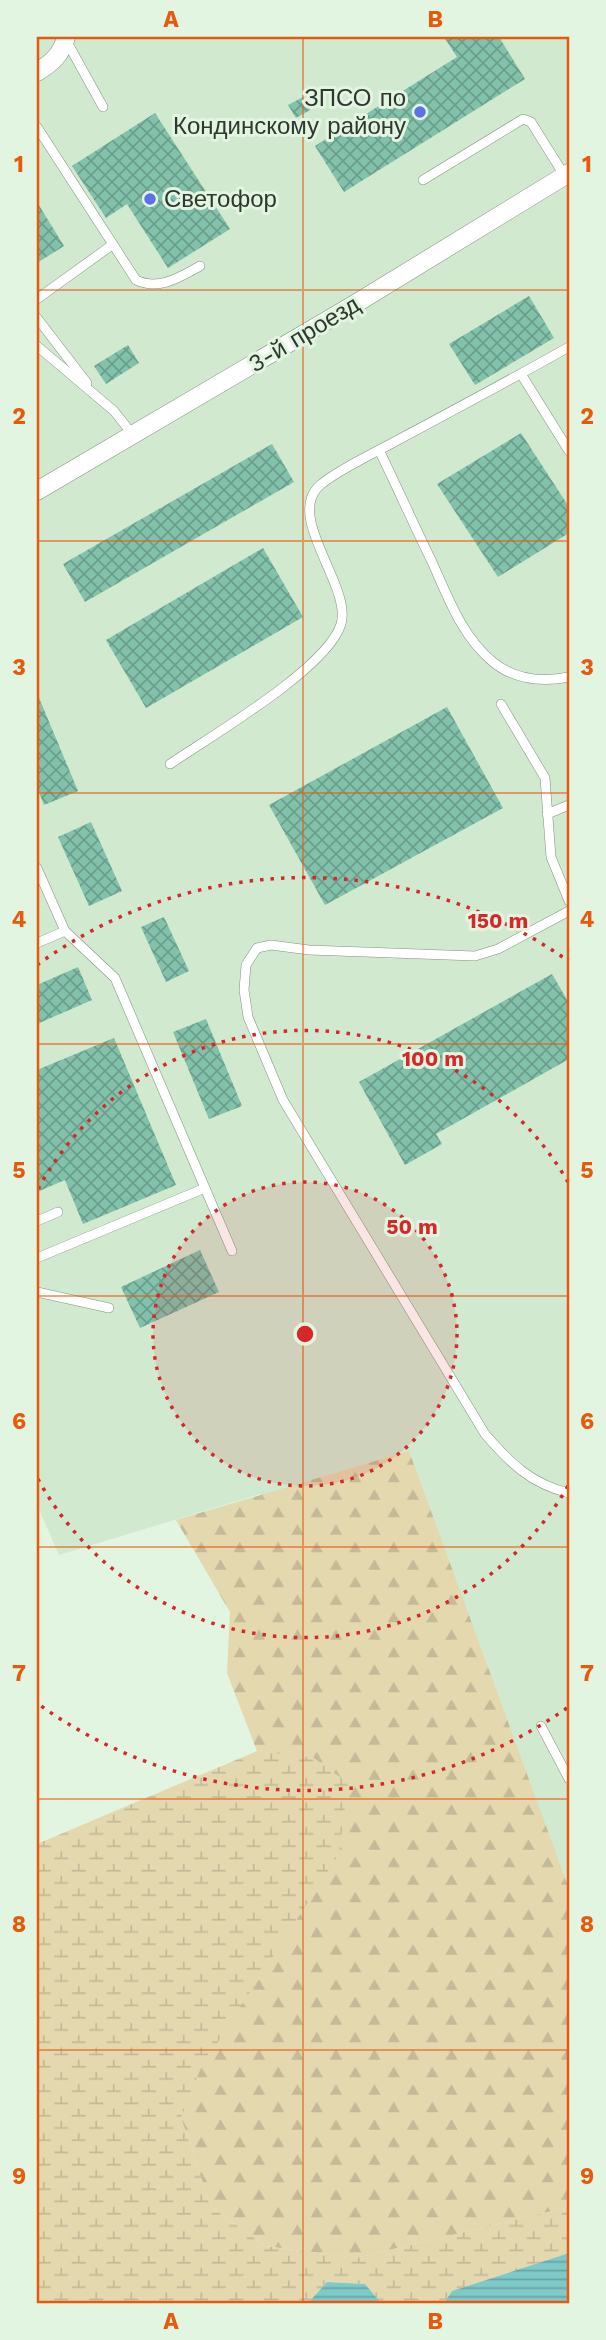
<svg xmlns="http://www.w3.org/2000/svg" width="606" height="2340" font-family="'Work Sans',sans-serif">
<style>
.built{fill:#d0e9cf}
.forest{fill:url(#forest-firs)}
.wetland{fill:url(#wetland-marsh)}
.water{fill:url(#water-rules)}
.building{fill:url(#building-cross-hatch)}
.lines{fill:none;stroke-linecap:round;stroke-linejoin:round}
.service-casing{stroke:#819380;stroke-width:10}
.minor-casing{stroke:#819380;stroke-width:19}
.service{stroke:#fff;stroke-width:9}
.minor{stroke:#fff;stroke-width:18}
.grid{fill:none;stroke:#e8590c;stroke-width:2;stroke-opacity:0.55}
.ring{fill:none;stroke:#d62828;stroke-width:3.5;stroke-dasharray:3.5 7}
.poi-dot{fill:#5c71e8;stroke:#e2f5e1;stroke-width:2.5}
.labels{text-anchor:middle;stroke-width:6;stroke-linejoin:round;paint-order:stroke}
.poi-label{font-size:24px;fill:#2f372f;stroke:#e2f5e1;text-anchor:end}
.street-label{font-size:24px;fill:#2f372f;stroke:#e2f5e1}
.centre{fill:#d62828;stroke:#e2f5e1;stroke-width:3.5}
.ring-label{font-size:21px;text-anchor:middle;font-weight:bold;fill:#d62828;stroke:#e2f5e1;stroke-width:6;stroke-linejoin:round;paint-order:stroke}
.neatline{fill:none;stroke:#e8590c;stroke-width:2.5}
.grid-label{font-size:23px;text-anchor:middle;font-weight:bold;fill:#e8590c}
</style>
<defs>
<pattern id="forest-firs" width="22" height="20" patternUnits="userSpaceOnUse" patternTransform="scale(1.75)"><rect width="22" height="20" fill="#e4d8af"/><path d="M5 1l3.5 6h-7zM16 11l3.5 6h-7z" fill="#c4ba97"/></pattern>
<pattern id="wetland-marsh" width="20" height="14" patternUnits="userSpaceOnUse" patternTransform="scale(1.75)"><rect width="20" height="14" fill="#e4d8af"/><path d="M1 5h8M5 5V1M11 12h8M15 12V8" fill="none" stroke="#c4ba97"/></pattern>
<pattern id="water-rules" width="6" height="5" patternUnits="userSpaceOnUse" patternTransform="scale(1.75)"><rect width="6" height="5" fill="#7fc9c9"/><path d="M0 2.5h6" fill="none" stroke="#68a4a4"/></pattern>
<pattern id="building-cross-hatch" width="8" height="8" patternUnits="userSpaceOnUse" patternTransform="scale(1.75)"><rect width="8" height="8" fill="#82c2ab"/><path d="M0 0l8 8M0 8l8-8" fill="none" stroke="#6b9e8c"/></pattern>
</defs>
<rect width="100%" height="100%" fill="#e2f5e1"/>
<polygon class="built" points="37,37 569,37 569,1892 260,1494 59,1555 37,1505"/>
<polygon class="forest" points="409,1451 569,1889 569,2207 356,2258 265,2246 211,2207 181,2118 318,1761 257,1751 227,1673 230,1612 176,1520"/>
<polygon class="wetland" points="257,1751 314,1758 348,1783 339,1854 200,2070 181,2118 211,2207 265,2246 356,2258 569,2207 569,2253 452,2291 444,2303 381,2303 365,2284 327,2282 308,2303 37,2303 37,1844"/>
<g class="water">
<polygon points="569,2253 569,2303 444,2303 452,2291"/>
<polygon points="327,2282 365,2284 381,2303 308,2303"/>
</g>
<g class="building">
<polygon points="444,37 499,37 525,79 344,192 315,146 457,57"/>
<polygon points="303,97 310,110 296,118 288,105"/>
<polygon points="155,113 230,229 168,268 127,204 106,218 72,166"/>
<polygon points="37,202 64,246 37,263"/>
<polygon points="529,296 554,338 475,385 449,344"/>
<polygon points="128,345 139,363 106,384 94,366"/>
<polygon points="521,433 569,507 569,533 498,577 437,484"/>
<polygon points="272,444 294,482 85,602 63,564"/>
<polygon points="263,548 303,617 146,708 106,640"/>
<polygon points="37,693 78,791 44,805 37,787"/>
<polygon points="447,707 503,808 325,905 269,805"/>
<polygon points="91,822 122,891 89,906 58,837"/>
<polygon points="164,917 189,971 166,982 141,927"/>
<polygon points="78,967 92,1000 37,1024 37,985"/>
<polygon points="552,974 569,1003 569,1059 436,1134 442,1144 405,1165 359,1082"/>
<polygon points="206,1019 242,1106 209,1119 173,1032"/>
<polygon points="114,1038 176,1185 83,1224 65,1180 37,1192 37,1070"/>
<polygon points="200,1250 219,1292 140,1328 121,1287"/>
</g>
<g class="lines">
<g class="service-casing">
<g id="service">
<polyline points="67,42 103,107"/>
<path d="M37,127L136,280C159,291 180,277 200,266"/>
<polyline points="423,180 523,119 531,122 566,178"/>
<polyline points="37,299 112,245"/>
<polyline points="37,318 87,383"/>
<polyline points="37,346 114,411 133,435"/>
<polyline points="521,374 569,451"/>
<path d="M379,450C397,487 414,525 432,562C448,597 462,637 493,662C515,680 543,682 569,677"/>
<polyline points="501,704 545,778 551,857 569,901"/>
<path d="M170,764C211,736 328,668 341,624C352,587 287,519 318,487C332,473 376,452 396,441C454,410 512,379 569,347"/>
<polyline points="547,814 569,805"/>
<polyline points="37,868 65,931 115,978 232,1251"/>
<path d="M569,911L498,949L475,956L309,950L271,945L257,948L246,965L244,990L248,1017L283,1100L485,1434C510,1463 531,1484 569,1493"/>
<polyline points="37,943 65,931"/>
<polyline points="37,1221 58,1212"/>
<polyline points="37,1258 205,1188"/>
<polyline points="37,1292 109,1308"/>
<polyline points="541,1726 569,1779"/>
</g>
</g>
<g class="minor-casing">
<g id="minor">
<path d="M37,72C52,63 62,54 66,37"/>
<polyline points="37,491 355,304 569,173"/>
</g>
</g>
<use href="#service" class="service"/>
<use href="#minor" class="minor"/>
</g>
<path class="grid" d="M303,37V2303M37,290H569M37,541H569M37,793H569M37,1044H569M37,1296H569M37,1547H569M37,1799H569M37,2050H569"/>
<circle cx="305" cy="1334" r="152" fill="#d62828" fill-opacity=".12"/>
<g class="ring">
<circle cx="305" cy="1334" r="152"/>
<path d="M568 1486A304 304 0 0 1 38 1479M38 1189A304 304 0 0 1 568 1182"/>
<path d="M567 1708A456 456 0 0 1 37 1703M37 965A456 456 0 0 1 567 960"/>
</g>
<g class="poi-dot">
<circle cx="420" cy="112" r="7"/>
<circle cx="150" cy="199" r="7"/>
</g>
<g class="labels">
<g class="poi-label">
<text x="406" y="106">ЗПСО по<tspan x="406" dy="28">Кондинскому району</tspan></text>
<text x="164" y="207" text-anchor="start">Светофор</text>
</g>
<g class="street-label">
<text transform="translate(304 334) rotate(-31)" y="8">3-й проезд</text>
</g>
</g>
<circle cx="305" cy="1334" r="10" class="centre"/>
<g class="ring-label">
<text x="498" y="928">150 m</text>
<text x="433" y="1066">100 m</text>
<text x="412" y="1234">50 m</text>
</g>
<rect width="606" height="2340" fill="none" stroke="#e2f5e1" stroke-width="77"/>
<rect x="38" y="38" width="530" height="2264" class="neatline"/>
<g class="grid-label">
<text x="171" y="27">A</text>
<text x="435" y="27">B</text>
<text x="19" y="172">1</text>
<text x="587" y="172">1</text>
<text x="19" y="424">2</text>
<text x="587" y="424">2</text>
<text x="19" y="675">3</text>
<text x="587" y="675">3</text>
<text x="19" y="927">4</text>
<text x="587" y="927">4</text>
<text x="19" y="1178">5</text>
<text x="587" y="1178">5</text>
<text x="19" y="1429">6</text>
<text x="587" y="1429">6</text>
<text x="19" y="1681">7</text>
<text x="587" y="1681">7</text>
<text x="19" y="1932">8</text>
<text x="587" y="1932">8</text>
<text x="19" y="2184">9</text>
<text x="587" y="2184">9</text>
<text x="171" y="2329">A</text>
<text x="435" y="2329">B</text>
</g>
</svg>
